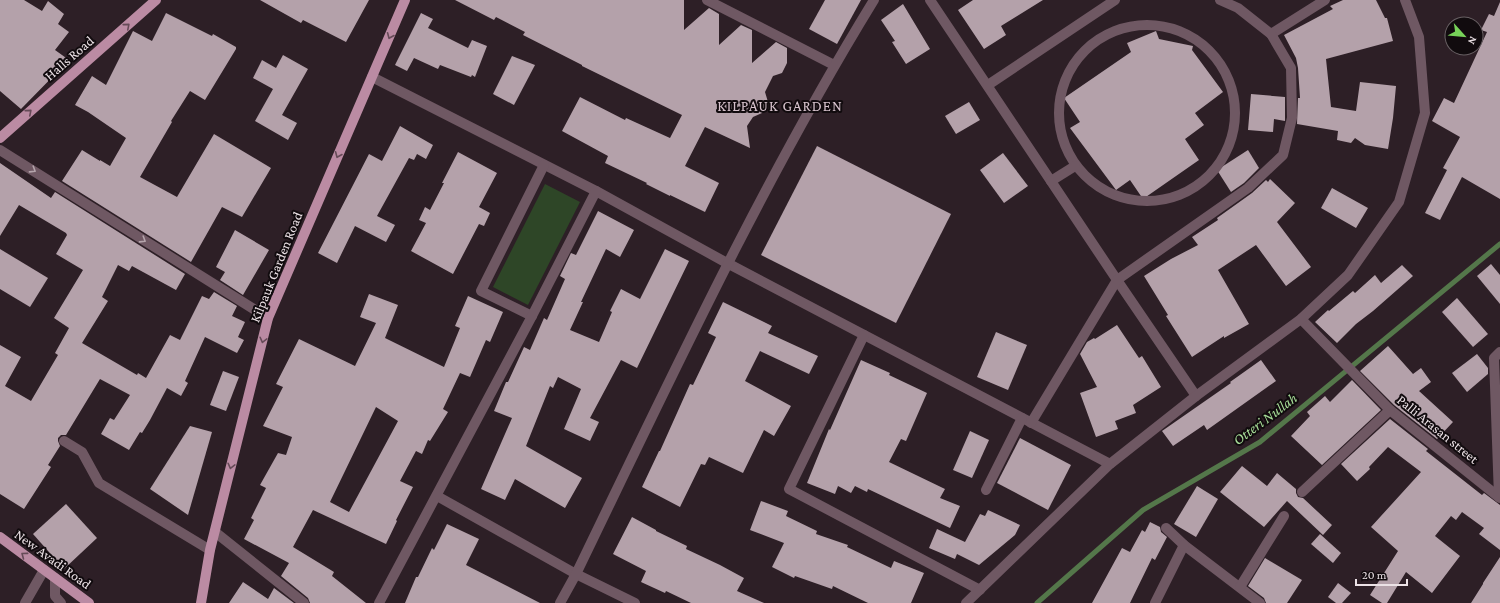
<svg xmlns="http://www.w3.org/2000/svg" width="1500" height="603" font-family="'Crimson Pro',serif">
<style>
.green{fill:#2e4627}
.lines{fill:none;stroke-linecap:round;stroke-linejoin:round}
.stream{stroke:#54774a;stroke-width:5}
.building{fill:#b4a1aa;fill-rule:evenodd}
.minor{stroke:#6f5863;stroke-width:10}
.major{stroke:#bb8ba3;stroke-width:10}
.oneway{stroke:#664b58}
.oneway2{stroke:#b4a4ab}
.labels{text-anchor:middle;stroke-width:4;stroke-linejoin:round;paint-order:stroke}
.street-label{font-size:14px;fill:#ece2e6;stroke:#110b0e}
.neighbourhood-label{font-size:15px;letter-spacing:1px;fill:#d6c2cc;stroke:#110b0e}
.water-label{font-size:15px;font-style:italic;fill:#a6dc97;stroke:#110b0e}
</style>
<rect width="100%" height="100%" fill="#2d1f26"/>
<polygon class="green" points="545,184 580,202 528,305 493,287"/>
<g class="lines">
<polyline class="stream" points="1037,603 1143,510 1260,442 1500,244"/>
</g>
<g class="building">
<polygon points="0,0 24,0 42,11 48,1 64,14 58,24 69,32 55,50 69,60 21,109 0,91"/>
<polygon points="260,0 369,0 346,42 303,20 301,23"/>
<polygon points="455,0 684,0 684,30 709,8 719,14 719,45 741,25 752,30 752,63 776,42 787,48 787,63 782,73 773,76 765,92 768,102 762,113 753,117 747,126 750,148 705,127 685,166 719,183 705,212 670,195 670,196 646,184 647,183 605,163 608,156 562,131 580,97 625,120 626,118 670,138 682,115 582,66 582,65 523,35 525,32 496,17 494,20"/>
<polygon points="825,0 861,0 837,44 809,29"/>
<polygon points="973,0 1043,0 1001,26 1006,35 984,49 958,10"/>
<polygon points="1343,0 1376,0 1385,18 1387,18 1393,41 1326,59 1331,107 1356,111 1360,82 1396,86 1393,118 1388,149 1365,145 1355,138 1351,143 1337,140 1338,131 1297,124 1298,98 1300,98 1298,68 1296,58 1284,35 1333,9 1330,6"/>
<polygon points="1500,2 1500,199 1462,177 1440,220 1425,213 1447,170 1443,168 1460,137 1432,121 1444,98 1454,103 1487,32 1481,30 1489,14 1494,16"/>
<polygon points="903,4 930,49 906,64 892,42 895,41 881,20"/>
<polygon points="166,13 212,36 213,34 236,47 236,49 205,100 190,91 171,121 172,122 140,177 177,197 214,134 271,168 242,217 222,207 191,262 62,181 82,150 100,161 100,160 110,166 126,138 88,112 75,105 92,76 106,85 133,31 152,41"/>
<polygon points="421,13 433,19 428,28 468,48 472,40 487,46 475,77 472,75 471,77 440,65 438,69 414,58 407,71 395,65"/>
<polygon points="1156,31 1159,39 1193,46 1192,50 1223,92 1195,113 1204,125 1185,139 1199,160 1143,199 1130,180 1116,190 1070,128 1080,122 1064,98 1131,52 1127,43"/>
<polygon points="283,55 308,69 282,115 297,123 288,140 255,121 273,89 253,78 262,60 276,68"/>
<polygon points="512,56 535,65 514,105 493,94"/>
<polygon points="1251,94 1285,97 1285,121 1274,119 1273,132 1248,130"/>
<polygon points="969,102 980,120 956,134 945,116"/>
<polygon points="400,126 433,145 426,159 417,154 414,160 409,158 377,216 395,225 386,242 355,226 337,263 318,253 369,154 382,161"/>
<polygon points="817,146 951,214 896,323 761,255"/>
<polygon points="1248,150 1259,168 1244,183 1231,192 1217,170"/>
<polygon points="458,152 497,173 479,207 490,213 484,226 479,224 453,274 411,251 426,223 419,220 425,207 430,210 444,183 442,183"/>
<polygon points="1003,153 1028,186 1004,203 980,170"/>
<polygon points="0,163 51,198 55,192 185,274 176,290 132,266 129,271 118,265 102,297 108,301 82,343 137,375 138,373 146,378 170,335 180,340 202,296 209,299 214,292 237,306 232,316 245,322 238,337 244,340 237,353 205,337 185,381 188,383 181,396 167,388 150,420 142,433 140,432 129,450 101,434 110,418 114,420 130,395 100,379 66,435 61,435 58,438 58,441 60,446 48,465 51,467 24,509 0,494 0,345 21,357 5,386 31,401 58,355 55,353 69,328 54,318 83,270 56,254 67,235 66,233 19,205 0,236"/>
<polygon points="1270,179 1295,203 1277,222 1311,267 1286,286 1256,245 1218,270 1249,324 1224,338 1224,336 1192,357 1166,316 1168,315 1144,276 1171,259 1198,245 1192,237 1218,220 1217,218 1252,193 1266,180 1268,182"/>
<polygon points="1332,188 1368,208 1356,228 1321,208"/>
<polygon points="598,211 634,230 620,257 606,249 581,302 583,302 570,330 599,342 612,312 610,311 621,289 640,299 665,249 689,261 637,368 621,360 590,418 599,422 590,441 564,429 581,389 558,377 553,388 550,386 526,446 582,478 565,508 515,479 505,500 481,489 512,418 494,411 506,382 508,382 524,347 530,350 544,318 547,320 565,279 560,276 571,253 576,255"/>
<polygon points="235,230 269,250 243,295 220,280 225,272 216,267"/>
<polygon points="0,249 48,278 30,307 0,289"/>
<polygon points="1491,264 1500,275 1500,304 1477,276"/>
<polygon points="1402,265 1413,276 1373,311 1356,324 1337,343 1315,322 1328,310 1329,311 1353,291 1355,293 1375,275 1381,283"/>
<path d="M369,294L398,305L385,338L444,367L460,328L455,326L468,296L503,312L490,342L486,340L470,377L460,373L443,409L448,412L430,441L428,440L422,454L416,451L400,481L413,487L396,520L397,521L386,544L313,510L293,547L334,572L332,576L366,603H310L308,598L281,576L289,563L244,539L254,520L251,518L266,488L260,485L278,453L286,455L292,437L263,426L283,387L276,384L299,339L355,366L376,323L360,317ZM376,407L398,421L349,512L330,502Z"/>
<polygon points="1457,298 1488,334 1473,347 1442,312"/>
<polygon points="723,302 772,326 768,333 818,356 809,374 760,351 745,381 791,406 774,436 764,430 743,473 709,457 705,465 701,464 680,507 642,487 659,451 660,451 690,384 693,385 716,337 708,333"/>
<polygon points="1117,325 1139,358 1142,356 1161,387 1133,405 1136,413 1115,421 1118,429 1096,437 1080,393 1097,387 1080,354 1087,342 1094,338 1095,339"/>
<polygon points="996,332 1027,345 1008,390 977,377"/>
<polygon points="1388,346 1413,374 1421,368 1431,382 1419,391 1453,422 1437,439 1394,405 1360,371"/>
<polygon points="1477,354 1488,368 1488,374 1467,392 1452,373"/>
<polygon points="861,360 890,373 889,375 927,393 906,441 901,439 889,462 945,489 940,498 960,506 950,528 868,489 867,492 855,486 851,493 838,486 835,494 807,483 829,429 830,430"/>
<polygon points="1261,360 1276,381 1207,430 1204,425 1173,446 1162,431 1231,383 1230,382"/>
<polygon points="223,371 239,377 226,411 210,405"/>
<polygon points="1352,380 1381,410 1322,465 1291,436 1310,416 1307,412 1325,396 1330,402"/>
<polygon points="1390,419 1428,449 1426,451 1482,495 1484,493 1500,505 1500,550 1479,534 1484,528 1462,512 1456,520 1451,516 1435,536 1460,556 1432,593 1406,572 1387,603 1382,603 1370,595 1398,551 1371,527 1421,472 1388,447 1369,467 1370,469 1357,481 1341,464"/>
<polygon points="190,426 212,432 188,515 150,489"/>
<polygon points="970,431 989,440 972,478 953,470"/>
<polygon points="1020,438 1071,465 1048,510 997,483"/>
<polygon points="1242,466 1267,486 1277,473 1296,489 1296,493 1298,497 1303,498 1332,525 1323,535 1287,501 1264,527 1220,492"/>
<polygon points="1197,486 1218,499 1196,537 1174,524"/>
<polygon points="761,501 788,511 786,516 817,531 816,534 848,545 847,547 891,568 894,561 924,573 911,603 868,603 833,586 832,589 795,576 794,578 772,567 784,543 750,530"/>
<polygon points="66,504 97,538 64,569 33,534"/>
<polygon points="988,510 1020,525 1015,535 979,565 957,554 955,559 929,548 937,529 965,542 980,514 985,516"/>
<polygon points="632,517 656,530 656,531 687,546 686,549 720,565 744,578 737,591 764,603 691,603 666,591 665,593 641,582 646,571 613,554"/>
<polygon points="1150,522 1160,527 1161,532 1167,537 1155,560 1152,558 1130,603 1092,603 1122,548 1130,552 1142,530 1145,532"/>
<polygon points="447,524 479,539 466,565 540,603 405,603 416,577 418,577 432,548 434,550"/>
<polygon points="1320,534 1341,553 1333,563 1311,544"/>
<polygon points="1500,557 1500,603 1471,603 1483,584 1483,583"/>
<polygon points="1265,558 1302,580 1287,603 1266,603 1264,598 1248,586"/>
<polygon points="243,582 268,599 274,588 294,603 229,603"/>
<polygon points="1338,583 1351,593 1342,603 1336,603 1328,597"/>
</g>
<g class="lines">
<g class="minor">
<polyline points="707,0 834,65"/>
<polyline points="930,0 1117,280 1196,396"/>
<circle cx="1147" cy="113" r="88"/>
<polyline points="1271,34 1325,0"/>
<polyline points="372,77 596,191 727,263 1110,464"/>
<polyline points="988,85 1115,0"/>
<polyline points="0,150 268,318"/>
<polyline points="1051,181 1075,166"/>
<polyline points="532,316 481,291 544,165"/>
<polyline points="1301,319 1390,410 1500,498"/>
<polyline points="864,335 789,489 980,590"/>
<polyline points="1031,423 1117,280 1248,188 1283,155 1292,118 1291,68 1271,34 1238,8 1220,0"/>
<polyline points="64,441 82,452 99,483 210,550"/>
<polyline points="986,490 1022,418"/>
<polyline points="1302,492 1390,410"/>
<polyline points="437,496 576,574 635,603"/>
<polyline points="1499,497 1494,358 1500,352"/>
<polyline points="1166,528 1184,545 1260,603"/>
<polyline points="215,532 304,603"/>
<polyline points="55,578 55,596 61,603"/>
<polyline points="1240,587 1284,516"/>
<polyline points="25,603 44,570"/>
<polyline points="379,603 532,316 596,191"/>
<path d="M560,603L576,574C670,380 761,184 874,0"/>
<polyline points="966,603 1110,464 1196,396 1301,319 1348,275 1399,202 1425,113 1419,37 1405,0"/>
<polyline points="1155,603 1184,545"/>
</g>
<g class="major">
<polyline points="0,138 156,0"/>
<polyline points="0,537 89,603"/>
<polyline points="201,603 210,550 268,318 405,0"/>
</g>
</g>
<defs><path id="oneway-chevron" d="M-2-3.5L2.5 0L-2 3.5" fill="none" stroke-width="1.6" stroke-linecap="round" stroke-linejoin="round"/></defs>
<g class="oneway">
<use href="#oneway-chevron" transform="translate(127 26) rotate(-41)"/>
<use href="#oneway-chevron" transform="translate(390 36) rotate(113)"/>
<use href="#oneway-chevron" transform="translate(29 112) rotate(-41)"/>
<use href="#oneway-chevron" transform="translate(338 155) rotate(113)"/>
<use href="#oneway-chevron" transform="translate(263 340) rotate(104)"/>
<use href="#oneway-chevron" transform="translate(231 466) rotate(104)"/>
<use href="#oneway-chevron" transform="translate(24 555) rotate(-143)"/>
</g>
<g class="oneway2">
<use href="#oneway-chevron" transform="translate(33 170) rotate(32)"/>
<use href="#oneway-chevron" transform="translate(143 240) rotate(32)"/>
</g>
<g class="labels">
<g class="street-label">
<text transform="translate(69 58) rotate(-41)" y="5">Halls Road</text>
<text transform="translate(276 267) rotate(-68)" y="5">Kilpauk Garden Road</text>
<text transform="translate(1438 429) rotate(39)" y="5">Palli Arasan street</text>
<text transform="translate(53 559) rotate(36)" y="5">New Avadi Road</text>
</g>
<g class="neighbourhood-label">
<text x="780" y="111">KILPAUK GARDEN</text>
</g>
<g class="water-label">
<text transform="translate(1265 419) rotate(-37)" y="5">Otteri Nullah</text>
</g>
</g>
<g transform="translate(1464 36) rotate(117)"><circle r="19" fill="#110b0e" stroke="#696164"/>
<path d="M0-3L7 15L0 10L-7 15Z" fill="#77d259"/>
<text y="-6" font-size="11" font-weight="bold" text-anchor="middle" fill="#ece2e6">N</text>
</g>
<path d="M1356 579v6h51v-6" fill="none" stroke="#ece2e6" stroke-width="2"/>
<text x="1362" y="579" font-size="12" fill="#ece2e6" stroke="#110b0e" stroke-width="3" paint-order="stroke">20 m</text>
</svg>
